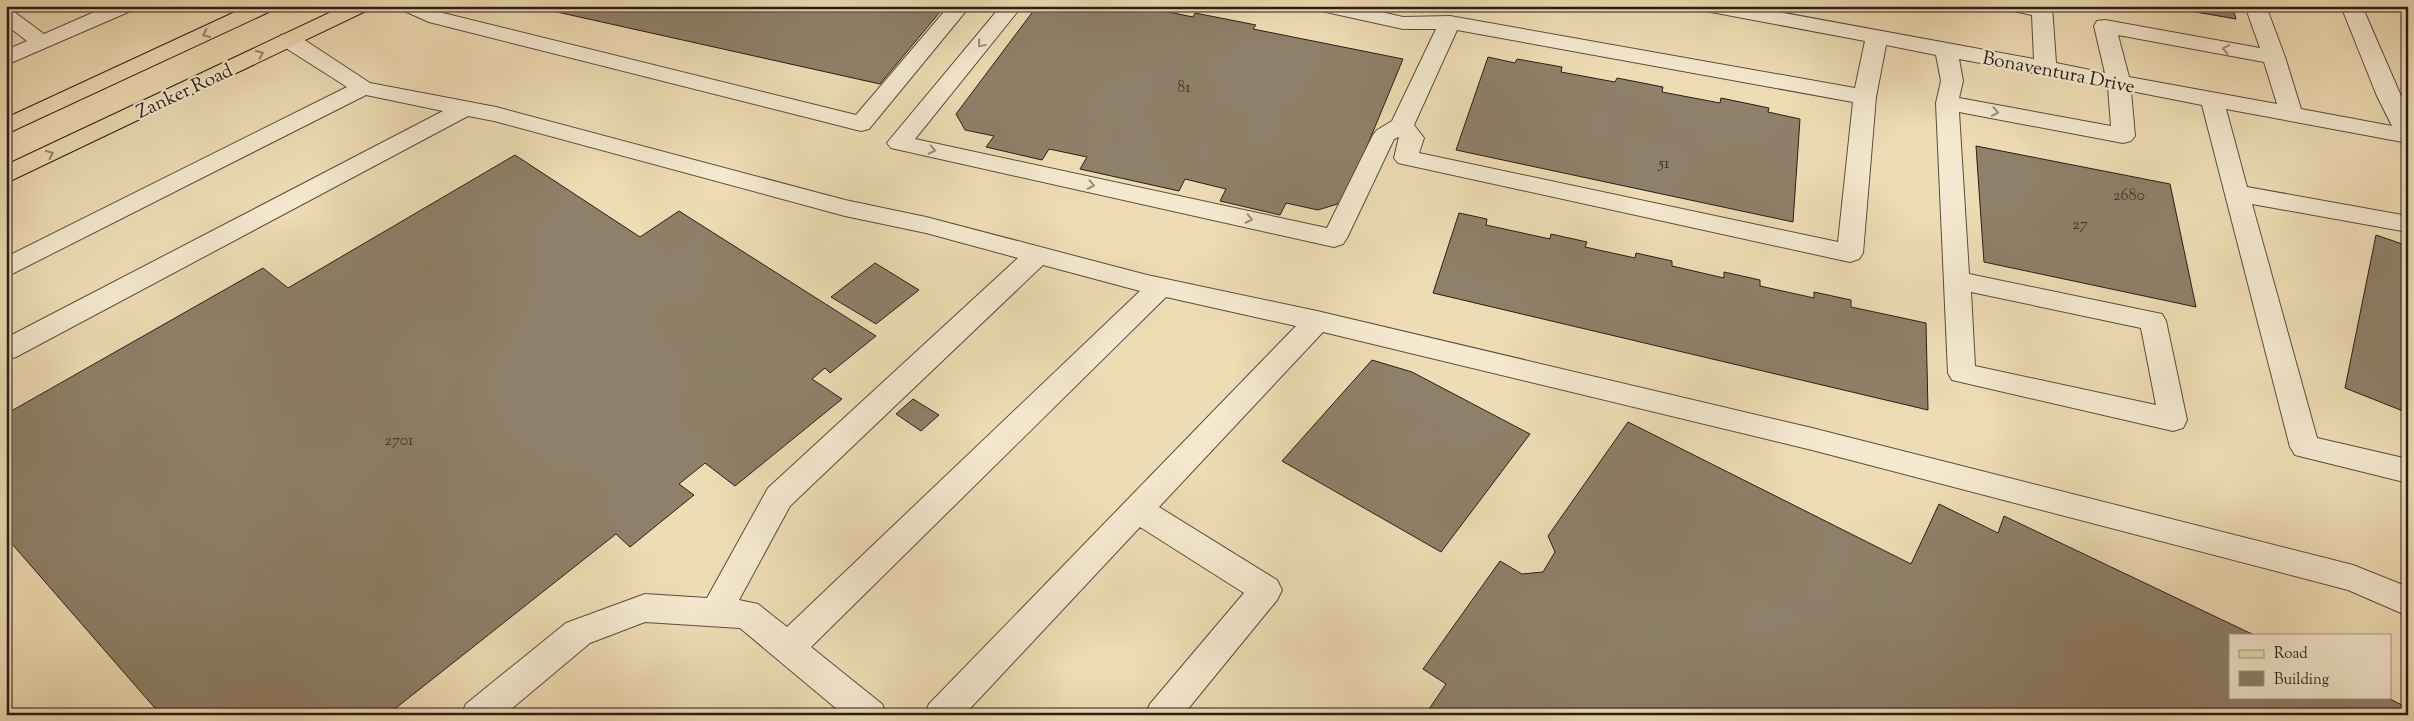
<svg xmlns="http://www.w3.org/2000/svg" width="2414" height="721" font-family="'Sorts Mill Goudy',serif">
<style>
.building{fill:#8f8069;stroke:#291d18}
.lines{fill:none;stroke-linecap:round;stroke-linejoin:round}
.minor-casing{stroke:#5a4d3f;stroke-width:2}
.major-casing{stroke:#291d18;stroke-width:2}
.minor{fill:#f4e8ce;fill-rule:evenodd}
.major{fill:#eedcb4;fill-rule:evenodd}
.oneway{stroke:#95866e}
.oneway2{stroke:#998d7c}
.labels{text-anchor:middle;stroke-width:4.5;stroke-linejoin:round;paint-order:stroke}
.number-label{font-size:16px;fill:#42362c}
.street-label{font-size:19px;fill:#291d18;stroke:#f4e8ce}
</style>
<rect width="100%" height="100%" fill="#eedcb4"/>
<filter id="stains"><feTurbulence type="fractalNoise" baseFrequency=".004" numOctaves="4"/><feColorMatrix values="0 0 0 0 .2 0 0 0 0 .09 0 0 0 0 .02 0 0 0 .5 -.17"/></filter>
<radialGradient id="worn" r=".72"><stop offset=".6" stop-color="#630" stop-opacity="0"/><stop offset="1" stop-color="#630" stop-opacity=".3"/></radialGradient>
<g class="building">
<polygon points="530,6 945,6 880,84"/>
<polygon points="1037,6 1139,6 1193,17 1195,13 1256,25 1253,29 1403,59 1344,202 1318,210 1286,203 1280,215 1220,201 1226,189 1185,179 1179,191 1080,169 1087,157 1049,149 1042,160 986,147 994,136 965,130 956,114"/>
<polygon points="2161,6 2232,6 2236,19"/>
<polygon points="1488,57 1515,63 1517,59 1562,67 1561,72 1615,82 1617,78 1663,87 1662,92 1720,103 1721,98 1769,108 1768,112 1800,119 1793,222 1456,150"/>
<polygon points="1976,146 2170,184 2196,307 1984,262"/>
<polygon points="515,155 640,237 679,211 876,336 830,373 825,368 812,379 842,399 735,486 705,463 679,484 694,495 630,547 616,534 387,715 161,715 6,537 6,414 263,268 288,288"/>
<polygon points="1459,213 1487,219 1486,225 1550,239 1551,234 1587,242 1585,247 1635,258 1636,253 1672,261 1672,266 1724,278 1724,272 1760,280 1760,286 1814,298 1814,292 1851,300 1851,307 1926,323 1928,410 1433,293"/>
<polygon points="2376,235 2408,246 2408,413 2345,388"/>
<polygon points="875,263 919,290 876,324 831,297"/>
<polygon points="1372,360 1412,372 1530,434 1441,552 1282,461"/>
<polygon points="913,399 939,415 921,431 896,414"/>
<polygon points="1628,422 1911,564 1939,504 1998,533 2004,516 2254,635 2230,635 2230,697 2386,697 2408,708 2407,715 1425,715 1446,684 1423,669 1500,561 1522,574 1543,572 1555,552 1548,536"/>
</g>
<g class="lines">
<g class="minor-casing">
<g id="minor">
<polygon points="108,6 136,6 133,10 6,65 6,50 27,41 6,25 6,9 13,11 44,34"/>
<polygon points="399,6 427,6 443,13 856,115 949,6 970,6 869,129 861,131 429,22 402,10"/>
<path d="M1001,6H1022L915,139L1327,228L1373,135L1377,130L1392,121L1436,29H1403L1317,10L1314,6H1355L1403,17L1450,16L1855,88L1865,41L1711,12L1704,10L1701,6H1746L2034,59L2032,15L2008,10L2005,6H2052L2056,63L2105,73L2094,26L2097,21L2105,20L2260,48L2245,6H2266L2285,57L2301,109L2392,126L2377,96L2341,6H2362L2408,112V143L2226,109L2247,187L2408,216V232L2252,204L2317,438L2408,459V483L2295,455L2290,447L2202,105L2131,91L2135,136L2131,141L2123,143L1959,112L1969,274L2162,314L2166,321L2187,420L2183,428L2173,431L1952,380L1948,373L1936,103L1941,81L1936,55L1886,45L1876,97L1863,253L1859,259L1850,262L1398,163L1394,158L1399,137L1394,139L1347,238L1343,244L1334,247L891,148L887,143L891,138ZM1457,30L1853,102L1838,242L1419,153L1424,138L1414,125ZM2118,35L2264,62L2277,104L2129,77ZM1959,59L2108,87L2111,126L1959,98L1963,81ZM1971,292L2141,328L2156,405L1975,366Z"/>
<path d="M289,34L297,35L370,83L496,107L845,200L926,217L1147,275L1317,311L1812,428L2353,565L2408,587V616L2348,590L1812,450L1323,332L1159,507L1277,580L1282,590L1277,600L1183,715H1145L1150,704L1244,593L1140,527L964,715H924L929,704L1296,326L1166,297L811,647L882,704L887,715H844L740,628L645,622L590,643L504,715H461L466,704L566,623L645,594L707,598L768,488L1018,258L926,233L845,216L494,121L468,116L16,357L6,360V338L443,111L366,95L6,277V257L347,87L281,45L278,40L281,35ZM1043,265L1140,291L787,627L758,604L739,600L790,506Z"/>
</g>
</g>
<g class="major-casing">
<g id="major">
<polygon points="248,6 276,6 273,10 6,134 6,118"/>
<polygon points="344,6 371,6 368,10 6,183 6,165"/>
</g>
</g>
<use href="#minor" class="minor"/>
<use href="#major" class="major"/>
</g>
<defs><path id="oneway-chevron" d="M-2-3.5L2.5 0L-2 3.5" fill="none" stroke-width="1.6" stroke-linecap="round" stroke-linejoin="round" transform="scale(1.25)"/></defs>
<g class="oneway">
<use href="#oneway-chevron" transform="translate(206 34) rotate(155)"/>
<use href="#oneway-chevron" transform="translate(260 54) rotate(-25)"/>
<use href="#oneway-chevron" transform="translate(50 154) rotate(-25)"/>
</g>
<g class="oneway2">
<use href="#oneway-chevron" transform="translate(981 44) rotate(130)"/>
<use href="#oneway-chevron" transform="translate(2226 49) rotate(-170)"/>
<use href="#oneway-chevron" transform="translate(1995 112) rotate(11)"/>
<use href="#oneway-chevron" transform="translate(932 150) rotate(12)"/>
<use href="#oneway-chevron" transform="translate(1091 185) rotate(12)"/>
<use href="#oneway-chevron" transform="translate(1249 219) rotate(12)"/>
</g>
<g class="labels">
<g class="number-label">
<text x="1184" y="92">81</text>
<text x="1664" y="168">51</text>
<text x="2129" y="200">2680</text>
<text x="2080" y="229">27</text>
<text x="399" y="445">2701</text>
</g>
<g class="street-label">
<text transform="translate(2059 71) rotate(11)" y="7">Bonaventura Drive</text>
<text transform="translate(184 90) rotate(-25)" y="7">Zanker Road</text>
</g>
</g>
<rect width="2414" height="721" fill="none" stroke="#eedcb4" stroke-width="25"/>
<rect x="8" y="8" width="2399" height="706" fill="none" stroke="#291d18" stroke-width="2.5"/>
<rect x="12" y="12" width="2389" height="696" fill="none" stroke="#291d18"/>
<rect x="2229" y="634" width="162" height="65" fill="#f4e8ce" stroke="#a39785"/>
<rect x="2239" y="650" width="25" height="8" fill="#eedcb4" stroke="#a39785"/>
<text x="2274" y="658" font-size="15" fill="#291d18">Road</text>
<rect x="2239" y="671" width="25" height="15" fill="#8f8069" stroke="#a39785"/>
<text x="2274" y="684" font-size="15" fill="#291d18">Building</text>
<rect width="100%" height="100%" filter="url(#stains)"/>
<rect width="100%" height="100%" fill="url(#worn)"/>
</svg>
